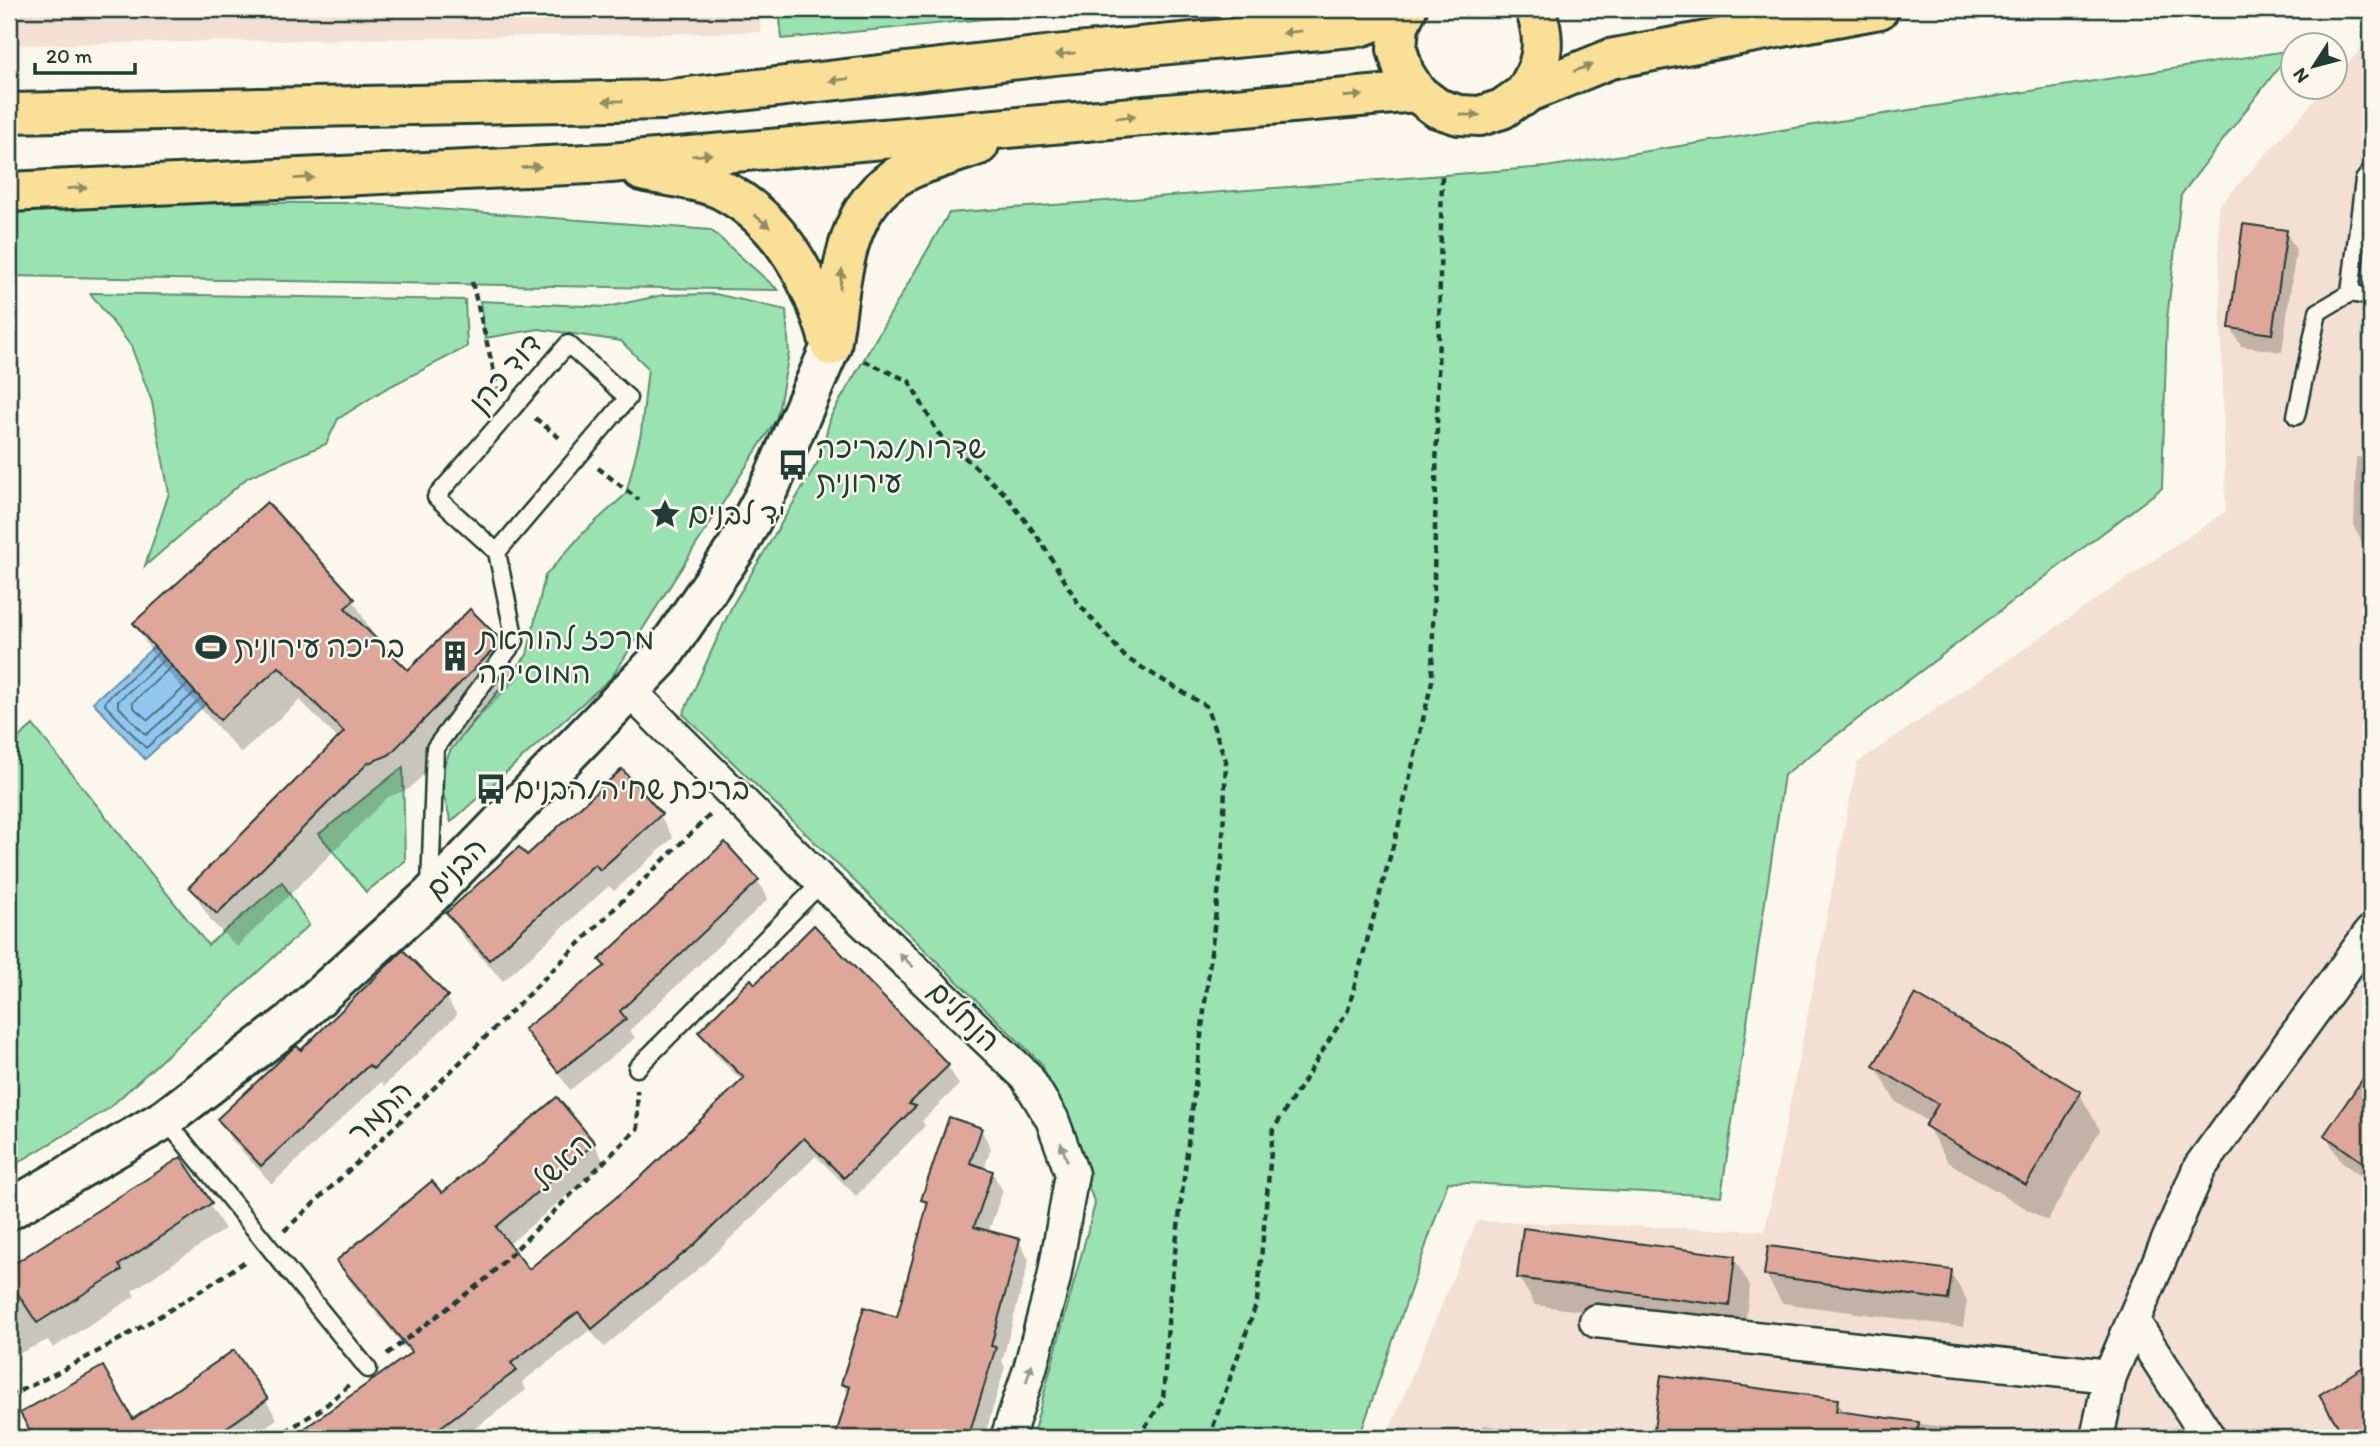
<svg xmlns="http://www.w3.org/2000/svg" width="2380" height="1447" font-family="Itim,'Playpen Sans Hebrew',sans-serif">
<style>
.built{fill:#f3dfd3}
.green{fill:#9ae2b0;stroke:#5c9072;stroke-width:2}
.water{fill:#92c8f0;stroke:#6490a5;stroke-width:2}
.shadow{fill:#0003}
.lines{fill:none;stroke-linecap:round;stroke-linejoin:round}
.shore{stroke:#4d757f;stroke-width:2}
.building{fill:#dfa69a;stroke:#1f3d34;stroke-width:2}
.lane-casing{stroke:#1f3d34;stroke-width:21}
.street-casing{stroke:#1f3d34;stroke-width:37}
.secondary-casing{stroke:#1f3d34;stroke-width:44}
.primary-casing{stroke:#1f3d34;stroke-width:44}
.path{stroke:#1f3d34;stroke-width:4.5;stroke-dasharray:7 5;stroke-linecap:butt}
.lane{stroke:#fbf7ec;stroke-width:16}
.street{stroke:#fbf7ec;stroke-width:32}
.secondary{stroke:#fbf7ec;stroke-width:38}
.primary{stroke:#fadf96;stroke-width:38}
.oneway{fill:#8c8e65}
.oneway2{fill:#8d9a90}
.labels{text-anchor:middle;stroke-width:5;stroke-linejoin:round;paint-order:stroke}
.street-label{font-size:30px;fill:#1f3d34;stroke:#fbf7ec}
.poi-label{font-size:30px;fill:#1f3d34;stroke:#fbf7ec;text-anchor:start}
</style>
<rect width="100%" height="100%" fill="#fbf7ec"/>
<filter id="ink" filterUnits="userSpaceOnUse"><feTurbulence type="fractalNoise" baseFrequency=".0143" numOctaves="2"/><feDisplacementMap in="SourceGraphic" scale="14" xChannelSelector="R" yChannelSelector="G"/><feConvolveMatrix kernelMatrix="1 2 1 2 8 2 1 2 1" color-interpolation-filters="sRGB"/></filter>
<g filter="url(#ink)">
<g class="built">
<polygon points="9,9 759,9 761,32 9,45"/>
<polygon points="2371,38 2371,1438 1386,1438 1477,1221 1765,1231 1857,763 2226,511 2218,207 2326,88 2334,88 2335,78"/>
</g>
<g class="green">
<polygon points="779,9 1087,9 782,39"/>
<polygon points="2292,50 2181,195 2167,320 2162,488 1784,775 1721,1196 1448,1182 1359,1438 1032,1438 1095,1204 1042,1064 683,714 732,606 819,460 831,416 949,213 1546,167"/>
<polygon points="9,202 356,203 711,230 778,290 9,276"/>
<polygon points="90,293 465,300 467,347 385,389 338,419 326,444 248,477 145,566 169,493 152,402 131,346"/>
<polygon points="715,294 786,310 789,353 777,418 612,677 451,822 439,778 450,751 527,655 545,576 583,533 626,494 641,433 648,368 621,341 539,329 485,338 480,301 607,307 663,295"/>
<polygon points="33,725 208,945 282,882 309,925 108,1109 9,1168 9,746"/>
<polygon points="403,767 405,861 366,892 319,834"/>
</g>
<polygon class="water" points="278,534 329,591 145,759 93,702"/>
<g class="shadow">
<polygon points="2285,231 2296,250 2282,352 2241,346 2231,328"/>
<polygon points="2356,457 2371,458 2371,556 2354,528"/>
<polygon points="353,600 373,634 371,636 408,673 500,643 520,677 409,789 388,797 237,947 211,921 191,887 339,740 300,700 241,753 155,658 135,624"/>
<polygon points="660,815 673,838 614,891 609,886 503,981 462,936 449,913 527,858"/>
<polygon points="758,881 768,899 630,1030 635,1038 570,1090 527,1030"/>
<polygon points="814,927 948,1066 959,1085 922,1121 925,1126 856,1196 816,1156 704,1264 604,1347 590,1330 522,1382 526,1390 462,1438 308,1438 304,1431 411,1355 349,1280 338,1261 442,1196 557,1100 594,1144 605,1163 508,1245 528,1271 643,1178 743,1082 712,1051 701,1032 755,986"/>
<polygon points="446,997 457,1015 384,1086 381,1082 272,1184 230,1138 219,1119 301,1052"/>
<polygon points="1875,1066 2079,1093 2100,1130 2047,1221 1948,1162 1927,1126 1929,1122 1896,1102"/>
<polygon points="2371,1070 2371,1183 2341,1162 2326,1136"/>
<polygon points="981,1130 991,1148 984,1169 992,1172 1003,1191 988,1233 1019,1241 1029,1260 1002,1362 1005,1367 984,1438 838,1438 850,1396 842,1384 899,1319 928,1209 923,1200"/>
<polygon points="181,1160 225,1229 132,1291 135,1296 53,1348 48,1340 9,1358 9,1269"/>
<polygon points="1734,1258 1750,1286 1744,1333 1535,1305 1519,1277"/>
<polygon points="1950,1272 1967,1300 1963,1327 1782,1303 1766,1275"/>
<polygon points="2371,1364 2371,1438 2346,1438 2321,1396"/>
<polygon points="1662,1377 1837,1400 1844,1414 2030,1438 1655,1438"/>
<polygon points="266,1400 277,1419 249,1438 36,1438 22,1413 132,1421"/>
<polygon points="1483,1425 1583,1438 1481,1438"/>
</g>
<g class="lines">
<g class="shore">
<polyline points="158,653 106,700 105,705 146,748 199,700"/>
<polyline points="164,660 118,701 118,706 146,735 194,693"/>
<polyline points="171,667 133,702 133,707 148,720 187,685"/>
</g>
</g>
<g class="building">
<polygon points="2243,224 2287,230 2272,334 2229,328"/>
<polygon points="267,502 355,599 345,608 408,670 470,609 502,641 389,755 368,763 217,914 189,887 344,732 279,667 220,720 133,623"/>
<polygon points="622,769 662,814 600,870 595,864 489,960 446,913 519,847 527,855"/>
<polygon points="725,842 759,880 620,1011 626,1019 558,1072 524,1029 605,966 599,960"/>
<polygon points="814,925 949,1065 909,1104 916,1106 844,1178 804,1138 694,1245 592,1329 578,1312 511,1363 517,1370 426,1438 291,1438 412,1352 336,1261 432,1181 442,1193 557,1097 595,1143 496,1227 529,1269 642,1176 744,1078 698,1032 751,979 755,984"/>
<polygon points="403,950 448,996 373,1069 369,1065 261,1166 217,1119 291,1050 297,1046 301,1050"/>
<polygon points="1915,994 2081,1092 2026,1185 1925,1126 1938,1104 1873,1066"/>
<polygon points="2371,1067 2371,1168 2324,1135"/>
<polygon points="949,1117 982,1128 970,1163 993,1171 974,1227 1020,1239 991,1346 996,1347 968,1438 835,1438 850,1387 841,1384 864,1307 897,1317 928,1202 921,1200"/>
<polygon points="181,1157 212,1203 119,1265 122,1270 37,1323 9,1280 9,1267"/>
<polygon points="1523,1228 1735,1256 1729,1306 1517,1278"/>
<polygon points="1768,1246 1952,1270 1948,1300 1764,1275"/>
<polygon points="234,1350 268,1399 211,1438 34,1438 20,1413 103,1366 133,1419"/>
<polygon points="2371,1362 2371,1438 2345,1438 2319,1395"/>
<polygon points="1661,1375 1838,1399 1836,1411 1919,1422 1917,1438 1653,1438"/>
</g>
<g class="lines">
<g class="lane-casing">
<g id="lane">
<polyline points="2350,293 2371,297"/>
<polyline points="2296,416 2318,312 2350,293 2364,180 2371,171"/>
<polyline points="430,887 435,748 515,641 497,552 628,398 568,344 436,497 497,552"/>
<polyline points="637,1068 822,882"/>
<polyline points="165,1119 368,1369"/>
</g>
</g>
<g class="street-casing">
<g id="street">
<polyline points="629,690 822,882 1026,1076 1052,1119 1072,1174 1054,1278 1030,1369 1007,1438"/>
<polyline points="1596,1321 2110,1376"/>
<polyline points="2097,1438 2110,1376 2133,1321"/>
<polyline points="2209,1438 2133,1321 2200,1167 2371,932"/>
</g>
</g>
<g class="secondary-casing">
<polyline id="secondary" points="9,1210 165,1119 289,1024 430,896 660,659 737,547 772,482 831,346"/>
</g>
<g class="primary-casing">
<g id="primary">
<polyline points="1407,9 1399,25 1397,49 1404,73 1416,92 1437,108 1459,115 1480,116 1502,109 1522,95 1610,59 1879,9"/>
<path d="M1522,97C1542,68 1548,43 1535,9"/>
<polyline points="9,113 663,100 1054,55 1362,26 1406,10"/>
<path d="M642,171C667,177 700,179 722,190C782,221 811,279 829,340"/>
<polyline points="9,192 610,163 1416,92"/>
<path d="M831,346C843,280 840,199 913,168C934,159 957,153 979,145"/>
</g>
</g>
<g class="path">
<polyline points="472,282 498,388"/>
<polyline points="864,361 909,381 938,433 1005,494 1042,543 1078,603 1126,658 1206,706 1226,761 1222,861 1170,1294 1163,1401 1137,1438"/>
<polyline points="535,418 561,439"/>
<polyline points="598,468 639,500"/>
<path d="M284,1231C431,1096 568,952 711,814"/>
<polyline points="387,1354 487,1278 638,1128 637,1090"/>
<path d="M9,1396C93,1357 171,1312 247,1260"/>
<polyline points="275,1438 323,1408 350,1384"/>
<polyline points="1209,1438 1257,1302 1273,1130 1348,1010 1398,828 1432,681 1442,175"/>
</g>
<use href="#lane" class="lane"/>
<use href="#street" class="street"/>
<use href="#secondary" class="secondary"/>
<use href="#primary" class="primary"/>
</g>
<defs><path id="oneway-solid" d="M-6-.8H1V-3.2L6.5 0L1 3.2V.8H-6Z" transform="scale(1.75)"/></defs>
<g class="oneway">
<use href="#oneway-solid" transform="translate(1292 32) rotate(174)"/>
<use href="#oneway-solid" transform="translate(1065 54) rotate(174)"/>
<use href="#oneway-solid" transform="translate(1583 68) rotate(-20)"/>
<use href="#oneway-solid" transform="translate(839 80) rotate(173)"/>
<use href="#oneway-solid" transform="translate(1353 96) rotate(-4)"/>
<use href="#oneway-solid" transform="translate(613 101) rotate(179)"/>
<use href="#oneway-solid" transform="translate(1470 115) rotate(1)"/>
<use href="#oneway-solid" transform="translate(1126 117) rotate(-5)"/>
<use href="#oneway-solid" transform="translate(702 155) rotate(-5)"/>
<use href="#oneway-solid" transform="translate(531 167) rotate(-3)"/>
<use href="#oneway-solid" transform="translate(304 178) rotate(-3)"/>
<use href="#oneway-solid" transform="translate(77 188) rotate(-3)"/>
<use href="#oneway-solid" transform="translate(762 221) rotate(39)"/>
<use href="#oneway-solid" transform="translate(841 279) rotate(-83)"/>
</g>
<g class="oneway2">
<use href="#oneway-solid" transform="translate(906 960) rotate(-137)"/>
<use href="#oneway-solid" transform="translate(1064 1152) rotate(-110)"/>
<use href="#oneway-solid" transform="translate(1029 1373) rotate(-73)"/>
</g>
</g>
<defs>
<g id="bus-bare" transform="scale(2.415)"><path d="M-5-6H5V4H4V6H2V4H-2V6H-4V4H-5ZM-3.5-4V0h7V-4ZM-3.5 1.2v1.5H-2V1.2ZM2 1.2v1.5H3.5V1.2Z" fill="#1f3d34" stroke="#fbf7ec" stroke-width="2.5" paint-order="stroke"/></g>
<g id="sight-bare" transform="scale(2.415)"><path d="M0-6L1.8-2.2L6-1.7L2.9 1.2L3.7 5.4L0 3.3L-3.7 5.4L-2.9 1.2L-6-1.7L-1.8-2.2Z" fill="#1f3d34" stroke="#fbf7ec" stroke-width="2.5" paint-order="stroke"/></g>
<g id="stadium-bare" transform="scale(2.415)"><path d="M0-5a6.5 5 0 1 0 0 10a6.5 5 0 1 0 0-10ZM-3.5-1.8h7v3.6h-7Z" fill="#1f3d34" stroke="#fbf7ec" stroke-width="2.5" paint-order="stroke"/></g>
<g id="building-bare" transform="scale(2.415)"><path d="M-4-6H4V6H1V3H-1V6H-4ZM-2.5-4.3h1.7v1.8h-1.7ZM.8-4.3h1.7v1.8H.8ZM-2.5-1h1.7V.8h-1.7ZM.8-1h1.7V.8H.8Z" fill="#1f3d34" stroke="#fbf7ec" stroke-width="2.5" paint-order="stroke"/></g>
</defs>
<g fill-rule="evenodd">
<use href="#bus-bare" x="793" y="465"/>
<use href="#sight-bare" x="665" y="514"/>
<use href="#stadium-bare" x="211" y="647"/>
<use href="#building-bare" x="455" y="656"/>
<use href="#bus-bare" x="491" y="789"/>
</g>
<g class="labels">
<g class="street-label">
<text transform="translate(505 373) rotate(-49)" y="10">דוד כהן</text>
<text transform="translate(456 868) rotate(-46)" y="10">הבנים</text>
<text transform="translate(964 1016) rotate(44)" y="10">הנחלים</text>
<text transform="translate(380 1112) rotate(-44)" y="10">התמר</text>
<text transform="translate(562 1162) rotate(-44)" y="10">האשל</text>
</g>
<g class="poi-label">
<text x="816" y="458">שדרות/בריכה<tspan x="816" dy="34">עירונית</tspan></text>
<text x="688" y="524">יד לבנים</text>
<text x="478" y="649">מרכז להוראת<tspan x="478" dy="34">המוסיקה</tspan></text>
<text x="234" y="657">בריכה עירונית</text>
<text x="514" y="799">בריכת שחיה/הבנים</text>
</g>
</g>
<rect width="2380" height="1447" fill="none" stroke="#fbf7ec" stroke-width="35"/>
<rect x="18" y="18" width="2345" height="1412" fill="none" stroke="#1f3d34" stroke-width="2.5" filter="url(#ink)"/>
<g transform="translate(2314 66) rotate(234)"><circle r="33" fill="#fbf7ec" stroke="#a3ada2" stroke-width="2"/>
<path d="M0-5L12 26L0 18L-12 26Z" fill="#1f3d34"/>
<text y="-10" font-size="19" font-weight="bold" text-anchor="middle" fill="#1f3d34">N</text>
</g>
<path d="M35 63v10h100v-10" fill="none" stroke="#1f3d34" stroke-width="3.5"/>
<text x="46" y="63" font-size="21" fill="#1f3d34" stroke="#fbf7ec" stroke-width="5" paint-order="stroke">20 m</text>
</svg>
